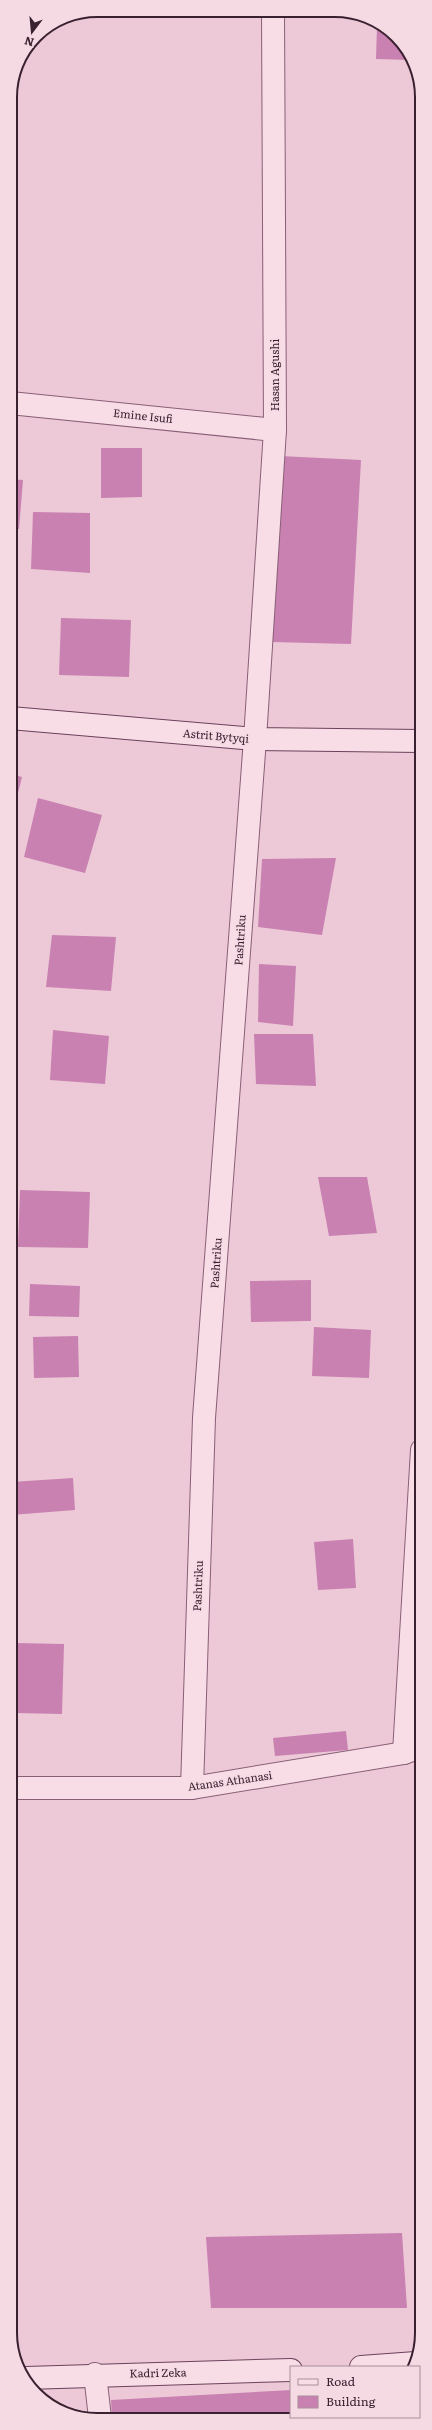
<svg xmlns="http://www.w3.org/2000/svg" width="432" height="2430" font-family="Literata,serif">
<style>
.building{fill:#c981b1}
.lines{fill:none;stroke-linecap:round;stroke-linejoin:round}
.street-casing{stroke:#895f76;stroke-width:24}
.secondary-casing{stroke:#6b425a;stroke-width:24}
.street{stroke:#f8dde7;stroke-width:22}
.secondary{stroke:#f8dde7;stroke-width:22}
.labels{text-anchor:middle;stroke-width:3;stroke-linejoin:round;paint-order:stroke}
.street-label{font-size:11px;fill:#3a2130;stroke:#f5d9e3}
.rim{fill:none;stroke:#3a2130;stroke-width:2}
</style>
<rect width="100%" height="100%" fill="#edc9d7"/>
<g class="building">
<polygon points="377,26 400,39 410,60 376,59"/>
<polygon points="101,448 142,448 142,497 101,498"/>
<polygon points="280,456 361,460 351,644 271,642"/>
<polygon points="10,479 23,480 19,529 10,528"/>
<polygon points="33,512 90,513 90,573 31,569"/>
<polygon points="10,549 15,549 16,604 10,603"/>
<polygon points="61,618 131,620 129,677 59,675"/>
<polygon points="10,774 22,777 11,821 10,821"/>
<polygon points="38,798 102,815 85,873 24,857"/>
<polygon points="336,858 322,935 258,927 262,859"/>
<polygon points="52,935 116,937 111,991 46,987"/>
<polygon points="259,964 296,966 293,1026 258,1022"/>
<polygon points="53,1030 109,1036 105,1084 50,1080"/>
<polygon points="254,1034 313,1034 316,1086 256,1084"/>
<polygon points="318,1177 367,1177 377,1233 329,1236"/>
<polygon points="20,1190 90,1192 88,1248 18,1247"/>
<polygon points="311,1280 311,1321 251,1322 250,1281"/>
<polygon points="30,1284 80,1286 79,1317 29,1316"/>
<polygon points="314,1327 371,1330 369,1378 312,1376"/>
<polygon points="78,1336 79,1377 34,1378 33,1337"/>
<polygon points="10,1399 17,1399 16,1430 10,1429"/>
<polygon points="73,1478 75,1510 11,1515 11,1482"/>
<polygon points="353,1539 356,1588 318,1590 314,1542"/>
<polygon points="16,1643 64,1644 62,1714 14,1713"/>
<polygon points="346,1731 348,1750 275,1756 273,1738"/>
<polygon points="402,2233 407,2308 211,2308 206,2237"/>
<polygon points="291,2390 291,2417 299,2417 299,2419 112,2418 111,2400"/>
</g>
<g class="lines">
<g class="street-casing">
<g id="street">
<polyline points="10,403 275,430"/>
<polyline points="404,1753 422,1450"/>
<polyline points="11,1788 192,1788 404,1753 422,1746"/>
<polyline points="192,1788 204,1418 255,739 275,430 273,11"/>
<polyline points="95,2374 100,2418"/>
<polyline points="338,2417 338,2419"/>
</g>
</g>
<g class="secondary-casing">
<g id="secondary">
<polyline points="10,718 255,739 421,741"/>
<polyline points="361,2367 416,2363"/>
<polyline points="26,2378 291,2370"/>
</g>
</g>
<use href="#street" class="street"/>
<use href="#secondary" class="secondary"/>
</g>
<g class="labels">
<g class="street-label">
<text transform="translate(275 375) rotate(-90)" y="4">Hasan Agushi</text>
<text transform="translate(143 416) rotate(6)" y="4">Emine Isufi</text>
<text transform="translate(216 736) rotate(5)" y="4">Astrit Bytyqi</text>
<text transform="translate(240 940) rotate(-86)" y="4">Pashtriku</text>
<text transform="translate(216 1263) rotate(-86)" y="4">Pashtriku</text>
<text transform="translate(198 1586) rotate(-88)" y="4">Pashtriku</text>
<text transform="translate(230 1781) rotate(-8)" y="4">Atanas Athanasi</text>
<text transform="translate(158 2373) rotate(-1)" y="4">Kadri Zeka</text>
</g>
</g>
<path d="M0 0H432V2430H0ZM97 17H335A80 80 0 0 1 415 97V2333A80 80 0 0 1 335 2413H97A80 80 0 0 1 17 2333V97A80 80 0 0 1 97 17Z" fill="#f5d9e3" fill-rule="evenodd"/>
<path class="rim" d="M97 17H335A80 80 0 0 1 415 97V2333A80 80 0 0 1 335 2413H97A80 80 0 0 1 17 2333V97A80 80 0 0 1 97 17Z"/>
<rect x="290" y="2366" width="130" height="52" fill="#f5d9e3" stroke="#aa8f9b"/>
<rect x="298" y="2379" width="20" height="6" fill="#f8dde7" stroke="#aa8f9b"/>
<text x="326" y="2386" font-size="12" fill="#3a2130">Road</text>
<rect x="298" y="2396" width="20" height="12" fill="#c981b1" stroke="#aa8f9b"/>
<text x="326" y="2406" font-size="12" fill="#3a2130">Building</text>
<g transform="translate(32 32) rotate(196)" stroke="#f5d9e3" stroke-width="3" paint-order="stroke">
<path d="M0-3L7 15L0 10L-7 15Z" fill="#3a2130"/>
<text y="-6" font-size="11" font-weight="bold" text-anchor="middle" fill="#3a2130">N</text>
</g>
</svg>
